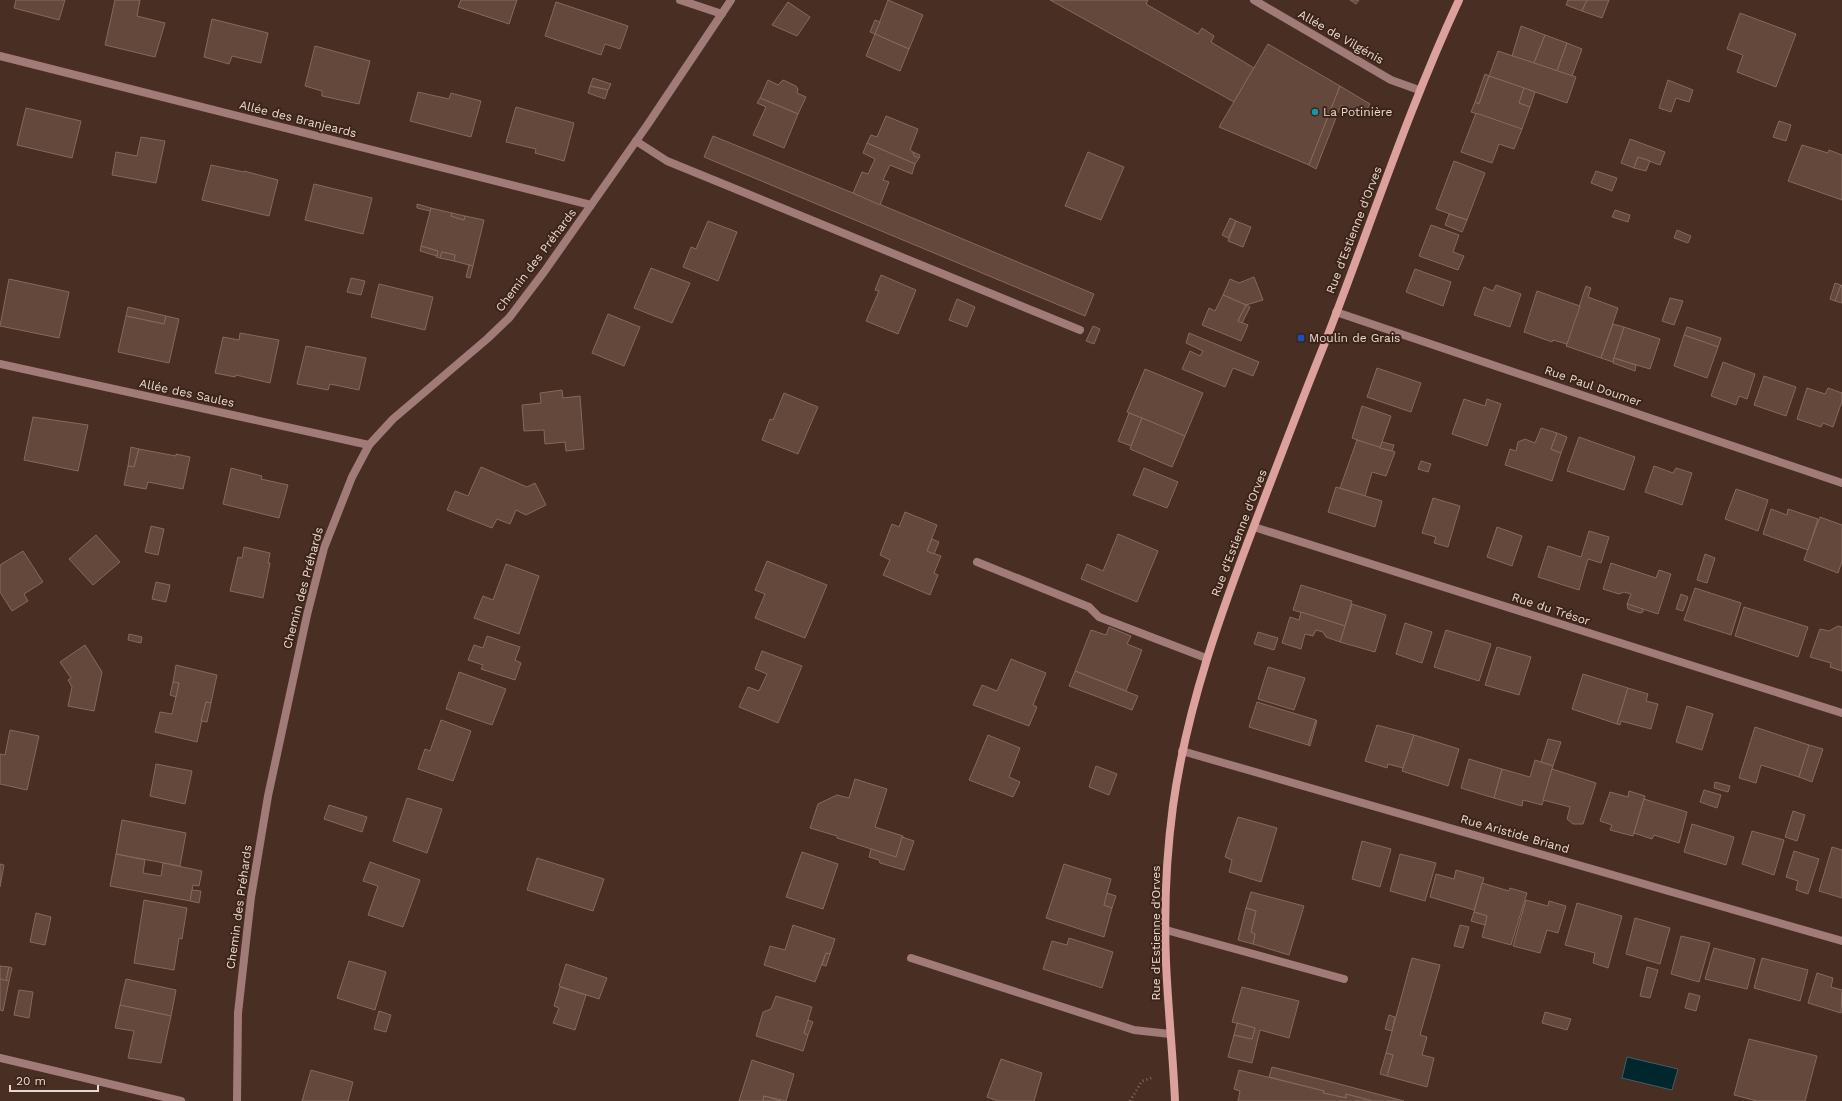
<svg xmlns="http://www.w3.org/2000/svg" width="1842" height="1101" font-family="'Work Sans',sans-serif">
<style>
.water{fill:#00262e;stroke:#465c5f}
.building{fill:#64483c;stroke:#87695c}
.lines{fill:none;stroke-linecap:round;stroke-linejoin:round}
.path{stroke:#866f66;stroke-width:2.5;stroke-dasharray:1 3;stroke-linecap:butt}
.lane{stroke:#a07b78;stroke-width:8}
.street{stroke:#a07b78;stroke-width:8}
.secondary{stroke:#dca19c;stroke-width:8}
.culture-dot{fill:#0f9aa8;stroke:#3d2419;stroke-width:1.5}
.transit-dot{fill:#1a4fb4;stroke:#3d2419;stroke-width:1.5}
.labels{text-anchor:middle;stroke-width:4;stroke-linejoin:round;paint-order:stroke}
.street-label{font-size:12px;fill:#ead9d2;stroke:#3d2419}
.poi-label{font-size:12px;fill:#ead9d2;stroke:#3d2419;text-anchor:start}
</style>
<rect width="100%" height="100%" fill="#482e23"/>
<polygon class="water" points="1627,1057 1678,1069 1672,1090 1622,1078"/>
<g class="building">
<polygon points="16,0 65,0 59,20 14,8"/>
<polygon points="115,0 140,0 137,16 165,23 155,57 105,45"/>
<polygon points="461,0 517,0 509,24 458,7"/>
<polygon points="888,0 923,15 909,49 875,34"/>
<polygon points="1050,0 1148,0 1146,4 1198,34 1202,28 1214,36 1211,42 1254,68 1234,102"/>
<polygon points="1350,0 1359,0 1356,4"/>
<polygon points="1568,0 1587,0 1582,11 1566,5"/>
<polygon points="1587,0 1609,0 1602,18 1582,11"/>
<polygon points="556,2 628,26 620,49 605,44 601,55 545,36"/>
<polygon points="788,2 810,17 797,36 772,25"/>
<polygon points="1740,13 1796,34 1776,87 1737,72 1743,55 1727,49"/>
<polygon points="212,19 268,33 261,63 232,56 229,64 204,57"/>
<polygon points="875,20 880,22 875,34 870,32"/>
<polygon points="1521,26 1545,35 1534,63 1512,56"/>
<polygon points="875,34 909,49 900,71 866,56"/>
<polygon points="1545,35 1567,43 1557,71 1534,63"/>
<polygon points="1567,43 1582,49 1572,76 1557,71"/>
<polygon points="1268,44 1340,86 1309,165 1219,127"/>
<polygon points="315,46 370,61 359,104 322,96 322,91 305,86"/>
<polygon points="1498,51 1576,77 1567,103 1489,76"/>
<polygon points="1485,74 1489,76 1479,104 1475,102"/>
<polygon points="1489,76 1524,88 1519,103 1530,107 1522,129 1471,112 1475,102 1479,104"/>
<polygon points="593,78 611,84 608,90 590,86"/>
<polygon points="768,80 778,85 783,80 796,86 798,89 797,93 806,97 798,114 760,98"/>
<polygon points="1668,80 1693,90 1689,102 1676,98 1671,112 1659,108"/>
<polygon points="590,86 608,90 605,99 588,93"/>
<polygon points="1340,86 1370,104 1362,117 1341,105 1316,169 1309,165"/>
<polygon points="1524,88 1535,92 1530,107 1519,103"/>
<polygon points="418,92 449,99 451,93 481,101 471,137 410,121"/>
<polygon points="760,98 798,114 784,148 753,135 766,107 757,103"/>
<polygon points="516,107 574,123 564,161 535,153 536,149 506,142"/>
<polygon points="26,108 81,121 72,158 17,145"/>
<polygon points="1476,113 1522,129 1514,149 1499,144 1492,163 1461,152"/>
<polygon points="886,116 918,129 910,150 913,152 914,156 919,158 915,164 867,143 871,135 877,137"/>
<polygon points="1779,121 1791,125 1786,141 1773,137"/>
<polygon points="713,136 853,193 1094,294 1085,316 704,157"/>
<polygon points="141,137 165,141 156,183 112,175 116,152 137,156"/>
<polygon points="1630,139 1665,152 1660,165 1638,157 1634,168 1621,163"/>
<polygon points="867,143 915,164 912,174 890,165 883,180 889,182 880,205 853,193 862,172 868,174 875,159 863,153"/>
<polygon points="1802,145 1828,153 1829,150 1842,155 1842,200 1788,181"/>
<polygon points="913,152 920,155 919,158 914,156"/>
<polygon points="1088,152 1124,167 1101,220 1065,206"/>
<polygon points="1638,157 1650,161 1646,171 1634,168"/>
<polygon points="1454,161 1485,173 1467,220 1436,209"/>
<polygon points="211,165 244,172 244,171 278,180 269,216 202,200"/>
<polygon points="1596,171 1617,178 1612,191 1591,183"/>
<polygon points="314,184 372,198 363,234 305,220"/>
<polygon points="417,204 431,208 430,211 417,208"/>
<polygon points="431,208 452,213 451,216 464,220 465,216 484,220 473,266 454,261 455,255 442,252 440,258 436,257 438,251 421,246"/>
<polygon points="1615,210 1630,215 1628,222 1612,217"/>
<polygon points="452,213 465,216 464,220 451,216"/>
<polygon points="1449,214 1467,220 1462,232 1445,225"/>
<polygon points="1230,218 1236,221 1228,238 1222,235"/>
<polygon points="708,221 737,232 718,281 683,267 691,247 696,249"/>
<polygon points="1236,221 1251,227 1243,247 1228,241"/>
<polygon points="1431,225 1459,235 1453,252 1464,256 1458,270 1419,256"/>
<polygon points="1677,230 1691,236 1688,243 1674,238"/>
<polygon points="421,246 438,251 437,256 420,251"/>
<polygon points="442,252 455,255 454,261 440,258"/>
<polygon points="469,265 473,266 470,278 466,277"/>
<polygon points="651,268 690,283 672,323 634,308"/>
<polygon points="1415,269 1451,282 1443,306 1406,292"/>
<polygon points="881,275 916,290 898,334 866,321 879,291 875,290"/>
<polygon points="1254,277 1263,300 1246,305 1223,295 1230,279 1239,283"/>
<polygon points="351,278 365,281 361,295 347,292"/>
<polygon points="9,279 69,292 59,338 0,326"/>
<polygon points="1835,283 1841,285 1835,301 1830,299"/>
<polygon points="379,284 433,297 425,330 371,317"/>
<polygon points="1496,285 1521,294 1510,327 1474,315 1484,287 1493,291"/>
<polygon points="1841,285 1842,286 1842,303 1835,301"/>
<polygon points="1586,286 1591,288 1588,297 1618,308 1601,358 1566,346"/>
<polygon points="1537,291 1580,306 1567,344 1553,340 1552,342 1524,332"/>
<polygon points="1223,295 1246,305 1238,321 1248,325 1241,341 1202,325 1209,308 1215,311"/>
<polygon points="1670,298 1683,301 1674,325 1662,321"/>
<polygon points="957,299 975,307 967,327 949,320"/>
<polygon points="1246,305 1250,307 1242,323 1238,321"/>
<polygon points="128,307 166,316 164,324 126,316"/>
<polygon points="608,314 640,327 624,366 592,353"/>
<polygon points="126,316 164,324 166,316 179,319 169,363 118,352"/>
<polygon points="1613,324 1624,327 1613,362 1601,358"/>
<polygon points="1093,326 1100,329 1094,344 1086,341"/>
<polygon points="1624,327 1660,339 1650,369 1614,358"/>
<polygon points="1687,327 1721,338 1718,347 1684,335"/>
<polygon points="240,333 279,340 270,383 236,375 235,377 215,373 223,337 239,340"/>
<polygon points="1189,333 1259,362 1253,376 1233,368 1225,387 1182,369 1190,351 1200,356 1203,351 1186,343"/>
<polygon points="1684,335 1718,347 1707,378 1674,366"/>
<polygon points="306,346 366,358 359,390 330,384 328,390 297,384"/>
<polygon points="1614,358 1636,365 1635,371 1613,363"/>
<polygon points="1723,362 1755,374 1747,399 1739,396 1736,405 1711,396"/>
<polygon points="1377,368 1421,383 1411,412 1367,397"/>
<polygon points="1145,369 1203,393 1185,436 1127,412"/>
<polygon points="1764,376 1796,387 1786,416 1754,405"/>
<polygon points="1807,388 1825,394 1828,388 1842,393 1842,401 1833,427 1823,423 1821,427 1797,419"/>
<polygon points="562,390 563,398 580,396 584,449 566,451 565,442 545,444 544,430 524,431 522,405 541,403 540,393"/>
<polygon points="784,393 818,407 798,454 762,440 770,419 773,420"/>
<polygon points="1464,399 1485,406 1487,399 1501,404 1487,446 1452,434"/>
<polygon points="1362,406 1391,416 1380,448 1352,438"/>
<polygon points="1129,413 1142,418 1131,446 1118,441"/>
<polygon points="33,417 88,425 78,471 24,460"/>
<polygon points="1142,418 1185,436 1172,467 1130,449"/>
<polygon points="1541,428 1557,433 1551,449 1561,453 1552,481 1505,465 1510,449 1516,451 1518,442 1525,439 1535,443"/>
<polygon points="1557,433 1567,437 1561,453 1551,449"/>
<polygon points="1579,437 1635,457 1624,490 1567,471"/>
<polygon points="1357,440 1395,452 1386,476 1372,472 1365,496 1340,488"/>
<polygon points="1382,442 1394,445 1392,451 1380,448"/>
<polygon points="131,447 139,449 134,467 128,466"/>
<polygon points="139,449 176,456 176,454 190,457 183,489 148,482 146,489 124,485 128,466 134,467"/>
<polygon points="1421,461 1431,464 1428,472 1418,469"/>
<polygon points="1654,466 1673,473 1676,468 1692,473 1682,505 1645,492"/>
<polygon points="481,467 527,487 535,483 546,505 526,515 516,510 510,524 497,519 492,528 447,510 455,491 468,496"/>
<polygon points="231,468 262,476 261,479 288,485 279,518 223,504"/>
<polygon points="1144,468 1178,482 1167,508 1133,495"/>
<polygon points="1336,487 1382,501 1375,527 1328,512"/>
<polygon points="1736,489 1768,500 1758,531 1725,519"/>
<polygon points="1433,498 1460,506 1448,547 1434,543 1436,537 1422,533"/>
<polygon points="1771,509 1787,515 1788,509 1818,519 1808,550 1763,534"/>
<polygon points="905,512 937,525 927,551 941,556 934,573 938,575 930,595 883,575 890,560 880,555 892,524 899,527"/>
<polygon points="1820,517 1842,525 1842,561 1838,573 1804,560"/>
<polygon points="151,526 164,529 158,555 145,552"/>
<polygon points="1497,527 1522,536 1512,566 1487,557"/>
<polygon points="1589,531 1609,537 1601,563 1588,559 1579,590 1538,577 1548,546 1581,557"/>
<polygon points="1118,534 1158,551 1137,602 1081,579 1087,564 1103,571"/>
<polygon points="96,535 120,562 93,585 69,559"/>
<polygon points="932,539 939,542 934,554 927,551"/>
<polygon points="244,547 270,553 268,563 270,563 263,598 230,591 238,557 242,558"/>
<polygon points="23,551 43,582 24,594 28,601 12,611 0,592 0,565"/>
<polygon points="1705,554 1715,558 1707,583 1697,580"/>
<polygon points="767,561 827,585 805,638 755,618 765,594 755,590"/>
<polygon points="1611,563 1656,578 1659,570 1671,574 1658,614 1627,604 1631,594 1624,592 1619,594 1603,589"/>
<polygon points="506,564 539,576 519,634 474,618 483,596 493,600"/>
<polygon points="156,582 170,585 166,602 152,599"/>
<polygon points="1301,585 1352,601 1345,626 1293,610"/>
<polygon points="1695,588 1741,603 1731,635 1684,620"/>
<polygon points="1681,594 1688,597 1683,611 1676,609"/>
<polygon points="1352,604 1386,615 1375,652 1340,642"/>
<polygon points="1627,604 1643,609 1643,612 1640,613 1628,609"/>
<polygon points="1744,607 1808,627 1798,657 1735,636"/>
<polygon points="1301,612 1345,626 1340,642 1326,637 1323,632 1316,630 1313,636 1305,634 1301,649 1282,643 1290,617 1299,620"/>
<polygon points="1405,623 1432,632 1422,663 1396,654"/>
<polygon points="1838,626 1842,627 1842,671 1830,667 1831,663 1810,657 1820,629 1829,631"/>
<polygon points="1109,627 1131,636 1127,644 1142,650 1126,691 1075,671 1091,630 1106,635"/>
<polygon points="1446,630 1491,644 1479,681 1434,667"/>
<polygon points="1258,632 1278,638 1274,650 1254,644"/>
<polygon points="129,634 142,637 141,643 128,640"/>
<polygon points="487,636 520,647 515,660 521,663 515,680 481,669 483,665 468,660 474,645 483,648"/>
<polygon points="85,645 102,672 94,711 68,706 72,687 68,680 71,678 60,662"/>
<polygon points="1497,647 1531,657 1519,695 1485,685"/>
<polygon points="762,651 802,666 778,723 739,707 748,687 759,691 767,674 755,669"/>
<polygon points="1011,659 1046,673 1033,705 1037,707 1029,726 973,705 982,685 997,691"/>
<polygon points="176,665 217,675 211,703 206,702 197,742 155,732 160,712 172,714 179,683 173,682"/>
<polygon points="1268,667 1305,678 1294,710 1258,699"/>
<polygon points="1075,671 1138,696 1132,710 1069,686"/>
<polygon points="459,672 506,689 492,725 446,709"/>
<polygon points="1583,674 1628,688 1617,724 1572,709"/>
<polygon points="173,682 179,683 176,697 170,695"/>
<polygon points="1628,688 1648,694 1646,701 1658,704 1651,729 1621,721 1620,725 1617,724"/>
<polygon points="206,702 211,703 207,722 201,721"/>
<polygon points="1257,702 1316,720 1308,745 1249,727"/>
<polygon points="1687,706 1713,714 1702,750 1676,742"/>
<polygon points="441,720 471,731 453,781 418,769 425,749 430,751"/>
<polygon points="1316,720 1317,721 1310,746 1308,745"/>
<polygon points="1377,725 1414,735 1403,768 1388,764 1387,768 1365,761"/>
<polygon points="1755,727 1809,745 1799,777 1761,765 1756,783 1739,778"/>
<polygon points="10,730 39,736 27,790 0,784 0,754 5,755"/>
<polygon points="988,735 1020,748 1009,777 1020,782 1013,797 969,780"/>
<polygon points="1414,735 1459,749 1448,786 1402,771"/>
<polygon points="1548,739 1561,742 1553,766 1541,762"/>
<polygon points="1809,745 1823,749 1812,782 1799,777"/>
<polygon points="1469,759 1502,769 1494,798 1461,788"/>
<polygon points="1535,760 1553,766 1542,805 1523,800 1522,806 1494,798 1502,769 1530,777"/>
<polygon points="156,764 192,771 185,804 150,796"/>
<polygon points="1096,766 1117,774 1109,795 1089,787"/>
<polygon points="1552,769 1596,783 1583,824 1573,824 1567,819 1570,807 1543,800"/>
<polygon points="855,779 887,789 875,827 903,836 896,857 837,838 837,836 810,828 818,804 837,795 849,798"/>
<polygon points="1715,782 1730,786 1728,792 1714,788"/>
<polygon points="1704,790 1721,795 1717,808 1700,802"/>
<polygon points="1629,791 1645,796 1633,836 1610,830 1612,825 1600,821 1610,792 1628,797"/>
<polygon points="407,798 442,809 427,853 393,841"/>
<polygon points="1644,799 1687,812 1679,843 1654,835 1652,839 1634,833"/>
<polygon points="329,805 367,817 362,832 324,819"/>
<polygon points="1793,811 1805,815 1797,841 1785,837"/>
<polygon points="1238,817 1277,828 1261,882 1229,872 1232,860 1225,857"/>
<polygon points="122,820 186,833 180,866 116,854"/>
<polygon points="1692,824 1734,837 1726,865 1684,852"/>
<polygon points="1752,831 1784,840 1774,875 1742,864"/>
<polygon points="902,837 914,841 904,870 880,863 879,860 869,857 871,849 896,857"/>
<polygon points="1362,841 1391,849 1380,887 1352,879"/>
<polygon points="1832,847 1842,850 1842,898 1819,891"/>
<polygon points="1794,851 1819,859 1808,894 1796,890 1798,881 1786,877"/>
<polygon points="802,852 838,864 823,909 786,897"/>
<polygon points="116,854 145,860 143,873 161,876 163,863 202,871 199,886 193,885 190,901 110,886"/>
<polygon points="1400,854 1436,863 1425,901 1390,891"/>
<polygon points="537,858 604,879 593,911 527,890"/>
<polygon points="370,862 420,880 403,927 368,915 378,886 363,881"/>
<polygon points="0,864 4,865 0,887"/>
<polygon points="1064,864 1111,879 1104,905 1112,908 1104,937 1046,918"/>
<polygon points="1456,870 1484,878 1474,910 1430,897 1436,874 1454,879"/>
<polygon points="1482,883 1509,891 1510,888 1527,893 1511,945 1482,937 1487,916 1474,912"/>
<polygon points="192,890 201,891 199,903 190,901"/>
<polygon points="1251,892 1304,906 1289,955 1253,944 1255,934 1251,932 1256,911 1246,908"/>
<polygon points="1107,893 1116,896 1112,908 1104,905"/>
<polygon points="144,900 187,908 182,939 179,938 174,970 134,963"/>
<polygon points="1526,900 1548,906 1549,901 1566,906 1558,933 1547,930 1540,953 1513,946"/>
<polygon points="1577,903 1622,916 1608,968 1593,963 1595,953 1565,945"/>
<polygon points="1246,908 1256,911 1251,932 1255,934 1253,944 1238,940"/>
<polygon points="1474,912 1487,916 1485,925 1471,921"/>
<polygon points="36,913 51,917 45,945 30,942"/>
<polygon points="1635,918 1670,928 1660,964 1626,954"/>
<polygon points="793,925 835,939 830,954 826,953 815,982 764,965 770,946 785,950"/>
<polygon points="1460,925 1469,927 1463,948 1454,946"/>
<polygon points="1681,936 1710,943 1699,982 1671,974"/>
<polygon points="1069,938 1113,952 1102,988 1043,969 1052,941 1067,945"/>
<polygon points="1714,948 1755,959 1747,989 1705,979"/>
<polygon points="826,953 830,954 826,966 822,965"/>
<polygon points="1412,958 1440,965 1420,1035 1427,1037 1422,1055 1434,1058 1427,1087 1387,1076 1393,1055 1386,1053"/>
<polygon points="1762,958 1808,970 1800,1001 1754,988"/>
<polygon points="349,961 386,972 375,1010 337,998"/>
<polygon points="566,964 607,978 599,999 559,986"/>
<polygon points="0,966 9,967 6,981 0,979"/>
<polygon points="9,967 12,968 9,981 6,981"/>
<polygon points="1647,967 1658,970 1650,998 1640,996"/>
<polygon points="1817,973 1833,978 1831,987 1842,990 1841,1013 1808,1003"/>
<polygon points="0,979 9,981 3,1011 0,1010"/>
<polygon points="126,979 176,990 171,1016 120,1005"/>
<polygon points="560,987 586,995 575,1030 553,1023 559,1008 554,1006"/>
<polygon points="1242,987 1299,1001 1289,1038 1260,1030 1252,1063 1228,1057 1234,1035 1252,1039 1255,1028 1232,1022"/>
<polygon points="19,990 33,992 29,1018 14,1015"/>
<polygon points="1689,993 1700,996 1696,1011 1685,1008"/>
<polygon points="776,996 812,1007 804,1033 808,1035 803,1051 756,1036 763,1012 771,1009"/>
<polygon points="120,1005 171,1016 161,1063 128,1058 134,1031 115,1028"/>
<polygon points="379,1011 391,1015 386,1032 374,1029"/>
<polygon points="1545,1012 1571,1019 1567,1030 1542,1023"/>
<polygon points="1389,1015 1395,1017 1392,1031 1385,1029"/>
<polygon points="808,1020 813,1022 808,1035 804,1033"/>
<polygon points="1237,1023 1255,1028 1252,1039 1234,1035"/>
<polygon points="1749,1039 1817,1056 1805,1101 1757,1101 1734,1095"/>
<polygon points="1386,1053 1393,1055 1387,1076 1380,1074"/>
<polygon points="1001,1059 1042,1073 1034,1101 998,1101 987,1097"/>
<polygon points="752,1060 794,1074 786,1101 764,1096 763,1101 739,1101"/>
<polygon points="1272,1067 1324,1080 1404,1101 1372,1101 1346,1094 1346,1098 1323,1093 1324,1091 1269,1077"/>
<polygon points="311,1070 353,1082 348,1101 302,1101"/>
<polygon points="1239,1070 1324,1091 1323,1093 1346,1098 1346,1094 1372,1101 1238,1101 1240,1091 1234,1089"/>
<polygon points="764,1096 781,1101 763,1101"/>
</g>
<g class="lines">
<polyline class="path" points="1130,1101 1142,1081 1154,1077"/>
<g class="lane">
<polyline points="636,141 667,161 1080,330"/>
<polyline points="977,562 1089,607 1099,617 1206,658"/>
<polyline points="1166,930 1344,979"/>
<polyline points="911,958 1134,1030 1170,1034"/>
</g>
<g class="street">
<polyline points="680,0 722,14"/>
<polyline points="1254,0 1391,80 1419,90"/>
<polyline points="0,56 591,205"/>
<polyline points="1336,312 1842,483"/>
<polyline points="0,364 369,445"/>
<polyline points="1254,527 1842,713"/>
<polyline points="1182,751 1842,941"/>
<polyline points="0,1058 181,1101"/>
<polyline points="237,1101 238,1013 251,897 268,796 307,615 324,548 352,477 369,445 393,419 487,339 509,318 544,272 648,124 731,0"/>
</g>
<path class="secondary" d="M1175,1101C1173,1055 1168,1009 1166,962C1164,911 1166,858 1173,806C1187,706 1221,612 1257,518C1279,460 1301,402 1324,345C1369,230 1407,112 1459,0"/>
</g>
<circle class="culture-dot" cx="1315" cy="112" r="4"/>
<rect class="transit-dot" x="1297" y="334" width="8" height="8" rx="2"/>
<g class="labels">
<g class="street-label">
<text transform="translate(1341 37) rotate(30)" y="4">Allée de Vilgénis</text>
<text transform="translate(298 119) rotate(14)" y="4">Allée des Branjeards</text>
<text transform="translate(1354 230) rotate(-69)" y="4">Rue d'Estienne d'Orves</text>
<text transform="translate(536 260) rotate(-53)" y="4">Chemin des Préhards</text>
<text transform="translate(1593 386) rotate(19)" y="4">Rue Paul Doumer</text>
<text transform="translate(187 393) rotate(12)" y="4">Allée des Saules</text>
<text transform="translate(1239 533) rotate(-69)" y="4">Rue d'Estienne d'Orves</text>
<text transform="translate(303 588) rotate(-75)" y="4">Chemin des Préhards</text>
<text transform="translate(1551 609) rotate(18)" y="4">Rue du Trésor</text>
<text transform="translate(1515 834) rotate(16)" y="4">Rue Aristide Briand</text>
<text transform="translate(239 907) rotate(-82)" y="4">Chemin des Préhards</text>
<text transform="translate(1156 933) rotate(-90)" y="4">Rue d'Estienne d'Orves</text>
</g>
<g class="poi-label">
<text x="1323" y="116">La Potinière</text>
<text x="1309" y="342">Moulin de Grais</text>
</g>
</g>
<path d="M10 1085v6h88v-6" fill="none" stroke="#ead9d2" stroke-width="2"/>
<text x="16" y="1085" font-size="12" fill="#ead9d2" stroke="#3d2419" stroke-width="3" paint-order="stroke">20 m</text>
</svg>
